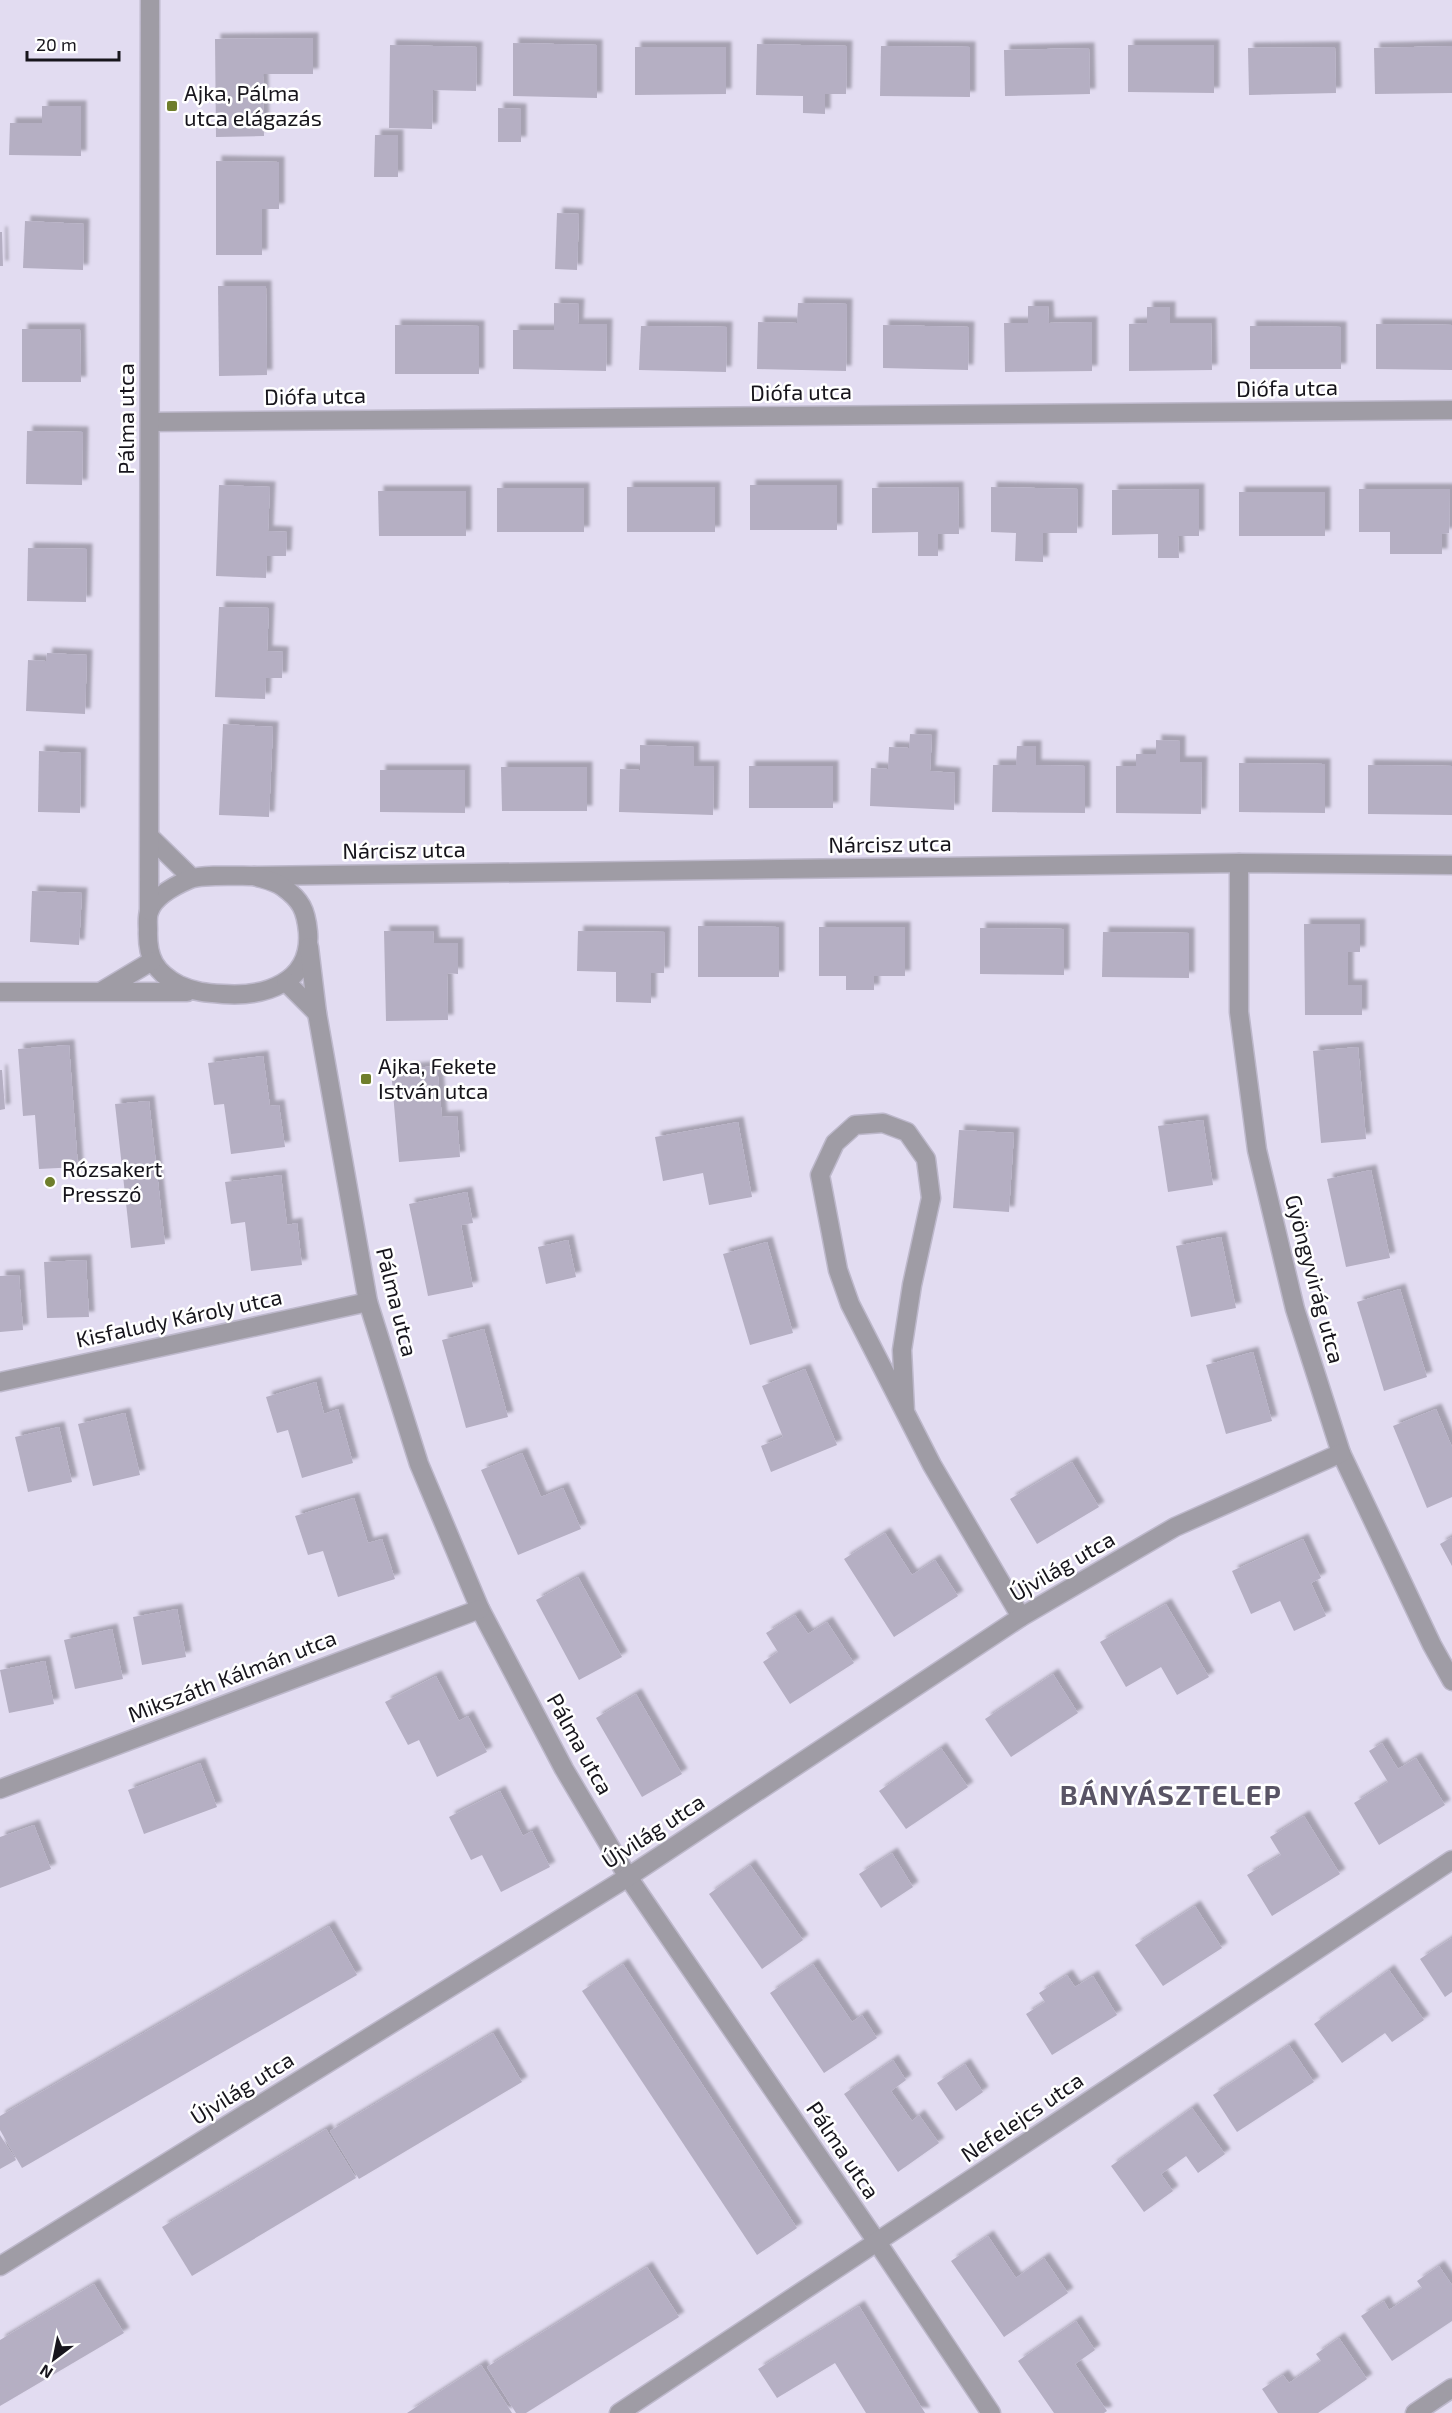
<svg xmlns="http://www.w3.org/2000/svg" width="1452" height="2413" font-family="'Exo 2',sans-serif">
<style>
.building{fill:#b5afc3;filter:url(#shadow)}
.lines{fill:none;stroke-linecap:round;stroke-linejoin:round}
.minor-casing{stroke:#bdb8cb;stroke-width:21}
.minor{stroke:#9f9ca5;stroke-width:18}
.poi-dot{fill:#6f7e2c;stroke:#fff;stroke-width:2}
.labels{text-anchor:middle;stroke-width:5;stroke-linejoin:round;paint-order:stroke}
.poi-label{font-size:22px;fill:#17151c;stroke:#fff;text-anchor:start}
.street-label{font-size:22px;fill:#17151c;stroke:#fff}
.district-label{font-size:28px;font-weight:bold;letter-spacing:1.5px;fill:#595465;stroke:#fff}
</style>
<defs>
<filter id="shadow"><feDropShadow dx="5.5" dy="-5.5" stdDeviation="1.5" flood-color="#0004"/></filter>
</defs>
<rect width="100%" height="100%" fill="#e2dcf1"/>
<g class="building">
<polygon points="313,38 313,74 263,74 264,136 216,137 215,39"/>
<polygon points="513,43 597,45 597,98 513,96"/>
<polygon points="757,44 847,46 846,94 825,94 825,114 803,113 803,96 756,95"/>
<polygon points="390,45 477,47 476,91 433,90 432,129 389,128"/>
<polygon points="1128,45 1214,45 1214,93 1128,92"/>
<polygon points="881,46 970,47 970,97 880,96"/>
<polygon points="1452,46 1452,93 1375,94 1374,48"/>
<polygon points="635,47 726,47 726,94 635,95"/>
<polygon points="1335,47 1336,93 1249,95 1248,48"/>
<polygon points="1089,48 1090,94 1005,96 1004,50"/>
<polygon points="42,106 81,106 81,156 9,155 10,123 42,123"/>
<polygon points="498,108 521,109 521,142 498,142"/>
<polygon points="375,135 398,135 398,177 374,177"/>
<polygon points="216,161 279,162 279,209 262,209 262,255 216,255"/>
<polygon points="557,213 579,214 577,270 555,269"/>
<polygon points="25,221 84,224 83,270 23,268"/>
<polygon points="0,232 2,232 3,266 0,266"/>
<polygon points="218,286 266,286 267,375 219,376"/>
<polygon points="554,303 579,304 578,324 607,324 606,371 513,369 513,330 554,330"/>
<polygon points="798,303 847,304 846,371 757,369 758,322 797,323"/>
<polygon points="1028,306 1048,306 1049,323 1092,322 1092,371 1005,372 1004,323 1028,323"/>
<polygon points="1147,307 1170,307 1170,323 1211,323 1212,370 1129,371 1129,324 1147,323"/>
<polygon points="1376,324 1452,325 1452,370 1376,369"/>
<polygon points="395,325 479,326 479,374 395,374"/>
<polygon points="883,325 969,327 968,370 883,368"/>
<polygon points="641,326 727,327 726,372 639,370"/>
<polygon points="1250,326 1341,327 1341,369 1250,369"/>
<polygon points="22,329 80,329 81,382 22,382"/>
<polygon points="27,431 83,432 82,485 26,484"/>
<polygon points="219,485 270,487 268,531 287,532 286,556 267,556 266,578 216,576"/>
<rect x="750" y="485" width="87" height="45"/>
<rect x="627" y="487" width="88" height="45"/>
<polygon points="958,487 959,534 938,534 938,556 918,556 918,532 872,533 872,488"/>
<polygon points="991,487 1078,489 1077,533 1043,533 1043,562 1015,561 1016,533 991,532"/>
<rect x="497" y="488" width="87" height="44"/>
<polygon points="1199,489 1199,536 1178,536 1179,558 1158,558 1158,534 1112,535 1112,490"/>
<polygon points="1359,489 1450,489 1449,533 1442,534 1442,554 1390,554 1390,532 1359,532"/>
<polygon points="378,491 466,491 466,536 379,536"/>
<rect x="1239" y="492" width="86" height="44"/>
<polygon points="28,548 87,549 86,602 27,601"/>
<polygon points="219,607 269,608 267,651 283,652 282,678 266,678 265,699 215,697"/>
<polygon points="47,653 87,655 85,714 26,711 28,660 46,661"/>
<polygon points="223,724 273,727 269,817 219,815"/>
<polygon points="910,734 932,735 930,771 955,773 954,810 870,806 871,768 888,769 889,747 909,748"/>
<polygon points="1156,740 1180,741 1180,762 1202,762 1201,814 1116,813 1116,766 1136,766 1136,754 1156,754"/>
<polygon points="640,745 694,747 694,766 714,766 713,815 619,812 620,769 640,770"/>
<polygon points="1017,746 1036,746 1036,765 1085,766 1085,813 992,812 993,765 1016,765"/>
<polygon points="39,751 81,753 80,813 38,812"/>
<polygon points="1239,763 1325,764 1325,813 1239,812"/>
<polygon points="1368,765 1452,766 1452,815 1368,814"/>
<rect x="749" y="766" width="84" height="42"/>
<polygon points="501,767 587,767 587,811 502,811"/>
<polygon points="380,770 465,770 465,813 380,812"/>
<polygon points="32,891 82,893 79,945 30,942"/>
<polygon points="1304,924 1360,924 1360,952 1348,952 1348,985 1362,985 1362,1015 1305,1015"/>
<polygon points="698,926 779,927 779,977 698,977"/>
<polygon points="819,927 905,927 905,976 874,976 874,990 846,990 846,976 819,976"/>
<polygon points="980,928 1064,929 1064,975 980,974"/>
<polygon points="384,931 433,931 434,943 458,943 458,974 447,973 448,1020 386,1021"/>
<polygon points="578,931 665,932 664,973 651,973 651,1003 616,1002 616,972 577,971"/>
<polygon points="1103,932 1189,933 1189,978 1102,977"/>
<polygon points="69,1045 78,1167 39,1169 35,1115 23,1116 18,1049"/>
<polygon points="1358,1047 1366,1139 1321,1143 1313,1051"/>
<polygon points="263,1056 270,1106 279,1105 285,1147 231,1154 224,1104 214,1105 208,1063"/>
<polygon points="437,1066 442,1117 457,1116 460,1157 399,1162 391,1070"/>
<polygon points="0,1070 2,1070 5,1109 0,1110"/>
<polygon points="149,1101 165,1244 131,1248 115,1104"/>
<polygon points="1203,1120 1213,1185 1168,1192 1158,1126"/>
<polygon points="738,1122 752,1197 709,1205 703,1173 663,1181 655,1137"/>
<polygon points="959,1130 1014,1133 1009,1212 953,1208"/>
<polygon points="1371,1170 1390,1258 1346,1267 1327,1179"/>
<polygon points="281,1175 287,1225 297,1223 302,1265 251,1271 245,1222 231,1224 225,1182"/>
<polygon points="467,1192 473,1223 461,1225 473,1287 428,1296 409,1204"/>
<polygon points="1221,1237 1236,1308 1191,1317 1176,1246"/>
<polygon points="568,1240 576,1277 546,1284 538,1247"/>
<polygon points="767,1242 793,1333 750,1345 723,1254"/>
<polygon points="86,1260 89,1317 47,1318 44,1262"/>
<polygon points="19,1275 23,1330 0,1332 0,1276"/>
<polygon points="1400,1289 1427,1377 1384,1391 1357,1302"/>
<polygon points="484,1329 508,1417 466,1428 442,1340"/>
<polygon points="1253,1352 1272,1421 1226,1434 1206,1365"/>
<polygon points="805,1369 837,1445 771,1472 761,1446 783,1437 762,1386"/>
<polygon points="316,1382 324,1414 338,1409 353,1463 302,1478 288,1430 277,1433 266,1397"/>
<polygon points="1436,1409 1452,1447 1452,1497 1427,1508 1393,1426"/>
<polygon points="125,1413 140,1475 93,1486 78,1424"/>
<polygon points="59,1427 72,1482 28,1492 15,1437"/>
<polygon points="522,1453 541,1497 563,1488 581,1529 518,1555 481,1470"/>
<polygon points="1072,1462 1099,1507 1037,1544 1010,1499"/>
<polygon points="354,1498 368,1543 382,1539 395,1579 338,1597 323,1551 308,1555 295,1516"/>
<polygon points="885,1533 912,1575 935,1560 958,1596 894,1637 844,1559"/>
<polygon points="1452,1537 1452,1566 1440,1544"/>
<polygon points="1303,1539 1321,1578 1311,1583 1326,1616 1294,1631 1280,1601 1251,1614 1232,1571"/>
<polygon points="578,1577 622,1657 579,1680 536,1600"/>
<polygon points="1166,1604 1209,1677 1177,1695 1161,1667 1126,1687 1100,1642"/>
<polygon points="177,1609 186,1657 142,1665 133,1617"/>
<polygon points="795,1615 808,1634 827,1622 854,1663 790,1704 763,1662 778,1652 766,1633"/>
<polygon points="112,1629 123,1679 75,1689 64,1640"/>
<polygon points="45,1661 54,1704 9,1713 0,1670"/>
<polygon points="1053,1674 1078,1713 1011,1757 985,1719"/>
<polygon points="436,1676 459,1721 468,1716 487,1752 437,1777 419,1740 408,1745 385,1702"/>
<polygon points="636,1694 682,1774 642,1797 596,1718"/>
<polygon points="1382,1743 1398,1769 1416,1758 1445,1805 1379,1845 1354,1803 1388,1782 1369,1751"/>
<polygon points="941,1748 968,1787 906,1829 879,1791"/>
<polygon points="200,1763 217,1807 144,1834 128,1790"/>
<polygon points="500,1791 523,1836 532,1831 550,1867 501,1892 482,1855 471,1860 449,1817"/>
<polygon points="1304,1816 1340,1874 1272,1916 1247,1875 1281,1855 1270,1837"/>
<polygon points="34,1825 51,1869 0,1888 0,1837"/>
<polygon points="892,1853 913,1887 881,1908 859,1874"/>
<polygon points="750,1865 803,1940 762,1969 709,1894"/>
<polygon points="1195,1906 1222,1948 1163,1986 1135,1945"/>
<polygon points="329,1926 357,1975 22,2168 0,2130 0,2116"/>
<polygon points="1452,1938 1452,1992 1445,1997 1420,1959"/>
<polygon points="623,1964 797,2228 757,2255 582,1991"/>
<polygon points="813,1964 852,2022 862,2015 877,2038 824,2073 770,1993"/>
<polygon points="1389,1970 1424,2020 1392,2042 1385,2033 1342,2063 1314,2024"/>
<polygon points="1067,1975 1075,1987 1093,1976 1117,2015 1052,2055 1026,2014 1045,2002 1039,1993"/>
<polygon points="493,2033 522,2082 359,2179 330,2131"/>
<polygon points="1289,2045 1314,2082 1237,2132 1213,2095"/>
<polygon points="893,2060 906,2080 891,2091 912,2121 919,2115 939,2143 898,2172 844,2094"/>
<polygon points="965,2064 983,2092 956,2111 937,2083"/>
<polygon points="1192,2108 1225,2154 1198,2173 1186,2156 1161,2174 1173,2191 1144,2212 1111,2166"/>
<polygon points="326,2129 356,2178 192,2276 162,2227"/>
<polygon points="0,2135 16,2160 0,2169"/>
<polygon points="988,2236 1016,2278 1044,2258 1068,2293 1004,2337 951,2261"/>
<polygon points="1439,2266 1452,2285 1452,2321 1392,2361 1361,2316 1384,2301 1389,2310 1422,2288 1417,2281"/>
<polygon points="647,2267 679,2317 526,2413 516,2413 487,2367"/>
<polygon points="94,2284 124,2333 0,2406 0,2340"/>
<polygon points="859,2306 925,2413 866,2413 835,2363 777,2398 758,2369"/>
<polygon points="1076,2321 1095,2350 1075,2364 1107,2411 1104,2413 1054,2413 1018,2361"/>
<polygon points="1339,2338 1367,2379 1318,2413 1278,2413 1262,2389 1283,2375 1289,2383 1321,2361 1316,2354"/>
<polygon points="481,2365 512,2413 407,2413"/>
</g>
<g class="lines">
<g class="minor-casing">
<g id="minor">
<polyline points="150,422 1452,410"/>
<polyline points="150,837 192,878"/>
<polyline points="1239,863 1239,1012 1257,1150 1295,1309 1341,1453 1432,1645 1452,1681"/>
<polyline points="254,876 1239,863 1452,865"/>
<path d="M254,876C263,879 275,881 283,887C301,900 306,910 308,932C312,983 264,997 223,994C207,993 194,992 179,985C155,972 147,958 148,930C148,925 147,917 149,912C154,896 176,885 190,879C203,874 238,876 254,876Z"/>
<polyline points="149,911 150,0"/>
<polyline points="309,947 317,1013 368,1302 419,1464 480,1609 564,1769 628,1877 877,2242 991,2413"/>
<polyline points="286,982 317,1013"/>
<polyline points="102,991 152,961"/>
<polyline points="0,992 187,992"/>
<polyline points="0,1382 368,1302"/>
<polyline points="905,1412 902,1350 912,1285 931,1198 926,1159 907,1132 883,1123 855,1125 835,1143 820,1175 838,1270 850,1304 905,1412 932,1465 1021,1617"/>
<polyline points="0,1789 480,1609"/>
<polyline points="0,2266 628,1877 1021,1617 1175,1527 1341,1453"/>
<polyline points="619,2413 1452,1860"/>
<polyline points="1415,2413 1452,2388"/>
</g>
</g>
<use href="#minor" class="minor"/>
</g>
<g class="poi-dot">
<rect x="166" y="100" width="12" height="12" rx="3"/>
<rect x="360" y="1073" width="12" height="12" rx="3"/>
<circle cx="50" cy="1182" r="6"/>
</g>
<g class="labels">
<g class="poi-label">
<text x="184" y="101">Ajka, Pálma<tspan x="184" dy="25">utca elágazás</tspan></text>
<text x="378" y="1074">Ajka, Fekete<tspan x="378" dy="25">István utca</tspan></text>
<text x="62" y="1177">Rózsakert<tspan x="62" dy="25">Presszó</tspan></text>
</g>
<g class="street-label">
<text transform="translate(1287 388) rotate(-1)" y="8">Diófa utca</text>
<text transform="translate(801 392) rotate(-1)" y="8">Diófa utca</text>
<text transform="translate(315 396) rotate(-1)" y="8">Diófa utca</text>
<text transform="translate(126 419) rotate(-90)" y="8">Pálma utca</text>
<text transform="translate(890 844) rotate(-1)" y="8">Nárcisz utca</text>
<text transform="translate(404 850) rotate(-1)" y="8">Nárcisz utca</text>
<text transform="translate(1315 1279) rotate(75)" y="8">Gyöngyvirág utca</text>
<text transform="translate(397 1302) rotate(76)" y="8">Pálma utca</text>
<text transform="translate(179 1318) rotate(-12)" y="8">Kisfaludy Károly utca</text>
<text transform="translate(1062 1566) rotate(-30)" y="8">Újvilág utca</text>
<text transform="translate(232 1676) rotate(-21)" y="8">Mikszáth Kálmán utca</text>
<text transform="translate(580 1744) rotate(61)" y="8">Pálma utca</text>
<text transform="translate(653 1831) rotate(-33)" y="8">Újvilág utca</text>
<text transform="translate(242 2088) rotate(-32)" y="8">Újvilág utca</text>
<text transform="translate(1022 2117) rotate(-34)" y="8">Nefelejcs utca</text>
<text transform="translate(843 2150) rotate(56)" y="8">Pálma utca</text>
</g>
<g class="district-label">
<text x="1171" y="1805">BÁNYÁSZTELEP</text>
</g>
</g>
<g transform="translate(54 2359) rotate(212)" stroke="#ffffff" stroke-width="4.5" paint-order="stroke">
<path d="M0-4.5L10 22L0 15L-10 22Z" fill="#17151c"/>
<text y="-9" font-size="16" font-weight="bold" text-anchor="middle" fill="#17151c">N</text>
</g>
<path d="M27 51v9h92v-9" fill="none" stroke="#17151c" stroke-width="3"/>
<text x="36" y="51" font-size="18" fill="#17151c" stroke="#ffffff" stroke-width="4.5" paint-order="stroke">20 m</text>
</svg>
